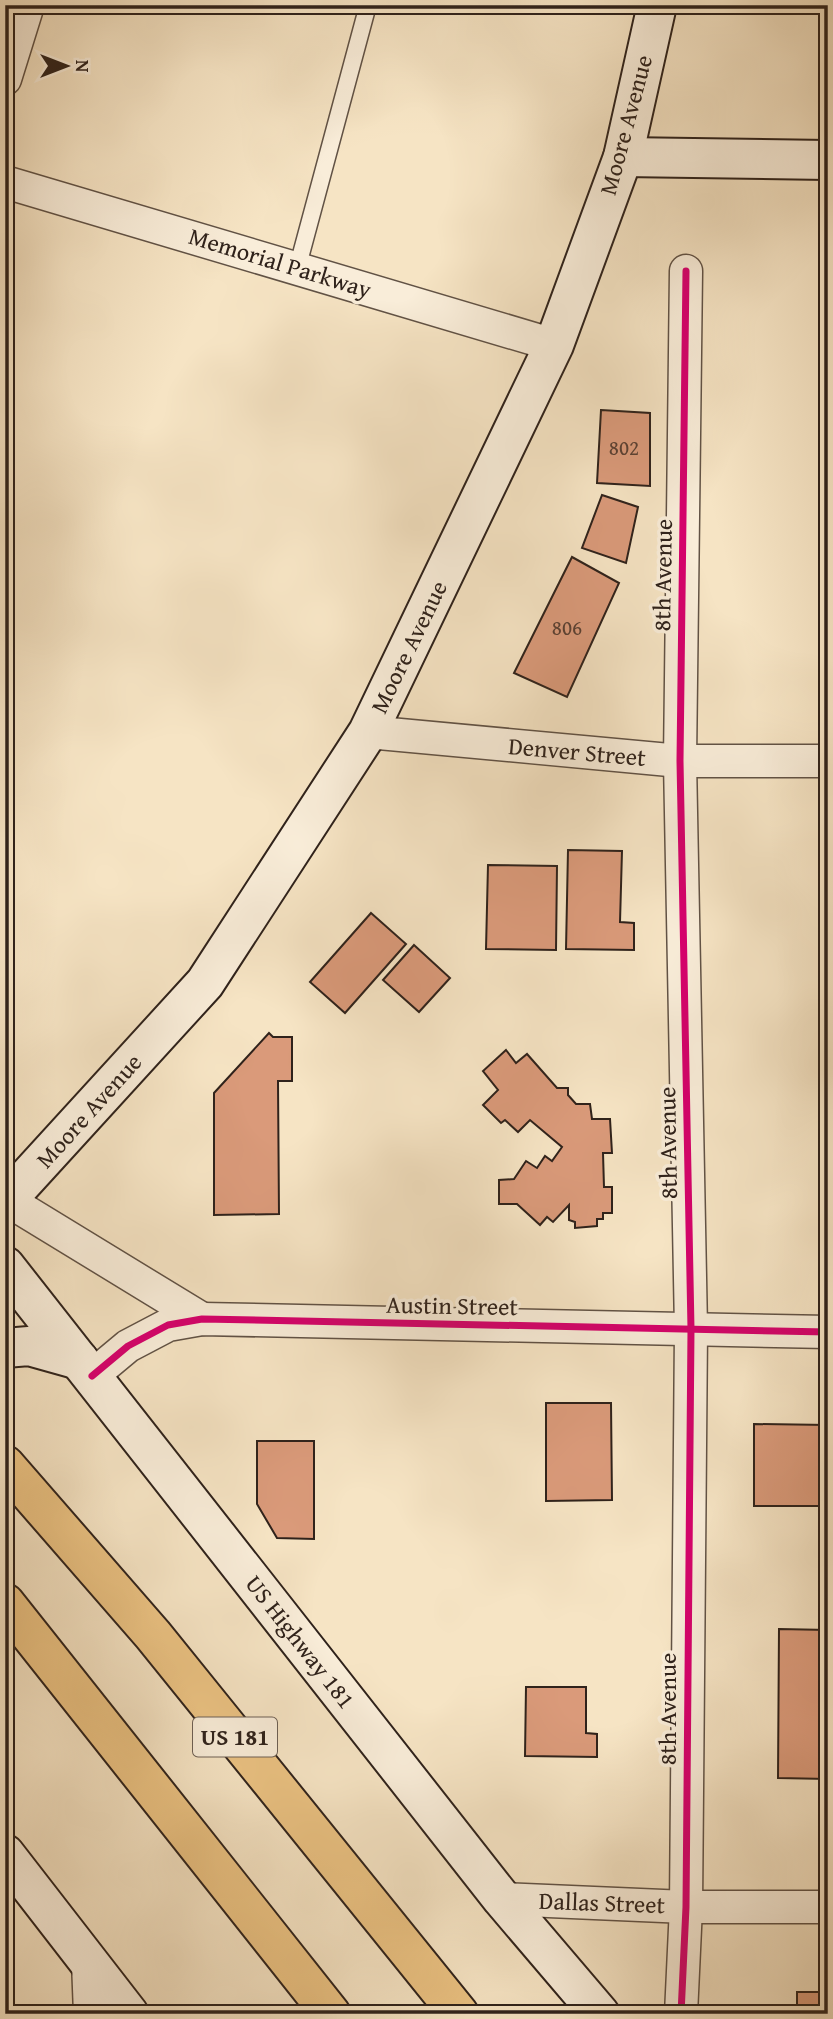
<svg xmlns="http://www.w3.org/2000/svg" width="833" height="2019" font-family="'Gentium Book Plus',serif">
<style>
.building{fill:#da9a7a;stroke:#2f221b;stroke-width:2}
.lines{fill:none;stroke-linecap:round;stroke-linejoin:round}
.lane-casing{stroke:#615245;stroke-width:19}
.street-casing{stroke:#615245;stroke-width:35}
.secondary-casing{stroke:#2f221b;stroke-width:42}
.highway-casing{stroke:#2f221b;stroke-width:42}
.lane{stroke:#f9edd9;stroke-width:16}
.street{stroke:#f9edd9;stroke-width:32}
.secondary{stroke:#f9edd9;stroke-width:38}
.highway{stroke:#ebc282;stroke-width:38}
.cycleway-casing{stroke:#f9edd9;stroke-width:11}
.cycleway{stroke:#d6006c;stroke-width:7}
.labels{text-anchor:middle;stroke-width:7;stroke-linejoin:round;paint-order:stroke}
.number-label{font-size:21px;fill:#5a4033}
.shield{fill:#f9edd9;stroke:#6c5f54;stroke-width:2}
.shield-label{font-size:23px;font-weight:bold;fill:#2f221b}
.street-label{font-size:24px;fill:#2f221b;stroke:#f9edd9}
</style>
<rect width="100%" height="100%" fill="#f6e4c4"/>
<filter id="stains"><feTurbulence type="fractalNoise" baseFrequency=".00286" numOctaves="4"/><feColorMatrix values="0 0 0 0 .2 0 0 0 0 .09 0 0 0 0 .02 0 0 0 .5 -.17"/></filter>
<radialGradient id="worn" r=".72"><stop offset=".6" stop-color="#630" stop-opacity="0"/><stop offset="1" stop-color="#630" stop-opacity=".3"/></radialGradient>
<g class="building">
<polygon points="601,410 650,413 650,486 597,483"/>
<polygon points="602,495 638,507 626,563 582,548"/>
<polygon points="572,557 619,583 567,697 514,673"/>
<polygon points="568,850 622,851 620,922 634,923 634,950 566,949"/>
<polygon points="488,865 557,866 556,950 486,949"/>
<polygon points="371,913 406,944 345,1013 310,982"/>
<polygon points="414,945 450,978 419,1012 383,980"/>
<polygon points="269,1033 273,1037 292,1037 292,1081 278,1081 279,1214 214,1215 214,1093"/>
<polygon points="506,1050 516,1063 527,1054 557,1088 568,1088 568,1095 576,1104 590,1104 592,1119 610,1119 612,1153 603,1153 604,1187 612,1187 612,1213 603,1213 603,1219 597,1219 597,1226 575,1228 575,1222 569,1220 569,1205 553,1222 547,1217 540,1225 517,1204 499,1204 499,1180 514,1179 526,1161 537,1168 545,1156 552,1161 562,1147 530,1120 518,1132 505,1120 501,1123 483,1105 498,1090 483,1071"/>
<polygon points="546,1403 611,1403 612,1500 546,1501"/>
<polygon points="754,1424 828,1425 828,1506 754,1506"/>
<polygon points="257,1441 314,1441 314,1539 277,1538 257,1504"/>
<polygon points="779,1629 828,1630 828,1779 778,1778"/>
<polygon points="526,1687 586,1687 586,1733 597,1734 597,1757 525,1756"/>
<rect x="797" y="1992" width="31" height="22"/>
</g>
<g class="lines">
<g class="lane-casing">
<polyline id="lane" points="297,269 368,5"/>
</g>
<g class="street-casing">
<g id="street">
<polyline points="5,79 28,5"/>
<polyline points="5,182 554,345"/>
<polyline points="368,732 680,761 828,761"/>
<polyline points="7,1200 202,1319"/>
<polyline points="92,1376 128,1346 168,1325 202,1319 828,1332"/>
<polyline points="502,1899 686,1907 828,1907"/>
<polyline points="88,1962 90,2014"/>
<polyline points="681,2014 686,1907 691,1329 680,761 686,271"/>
</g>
</g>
<g class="secondary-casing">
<g id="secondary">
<polyline points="623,157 828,160"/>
<polyline points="5,1202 205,983 368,732 554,345 623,157 657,5"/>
<polyline points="5,1266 502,1899 600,2014"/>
<polyline points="5,1348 29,1346 79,1360"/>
<polyline points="5,1854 129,2014"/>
</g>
</g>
<g class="highway-casing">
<g id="highway">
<polyline points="5,1465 153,1635 459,2014"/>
<polyline points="5,1603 331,2014"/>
</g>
</g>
<use href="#lane" class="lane"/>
<use href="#street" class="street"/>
<use href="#secondary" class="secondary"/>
<use href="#highway" class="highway"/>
<g class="cycleway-casing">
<g id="cycleway">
<polyline points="92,1376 128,1346 168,1325 202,1319 828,1332"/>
<polyline points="681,2014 686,1907 691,1329 680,761 686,271"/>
</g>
</g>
<use href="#cycleway" class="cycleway"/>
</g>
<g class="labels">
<g class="number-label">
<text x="624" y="455">802</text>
<text x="567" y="635">806</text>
</g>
<rect class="shield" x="193" y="1717.5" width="84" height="39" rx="5"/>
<g class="shield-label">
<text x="235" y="1745">US 181</text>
</g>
<g class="street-label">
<text transform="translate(626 125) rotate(-75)" y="8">Moore Avenue</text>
<text transform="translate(280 263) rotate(17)" y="8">Memorial Parkway</text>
<text transform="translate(663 575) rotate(-89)" y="8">8th Avenue</text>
<text transform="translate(409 647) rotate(-64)" y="8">Moore Avenue</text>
<text transform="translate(577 752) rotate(5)" y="8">Denver Street</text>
<text transform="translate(89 1111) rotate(-48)" y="8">Moore Avenue</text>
<text transform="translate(668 1143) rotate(-91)" y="8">8th Avenue</text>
<text transform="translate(452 1306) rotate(1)" y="8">Austin Street</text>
<text transform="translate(300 1642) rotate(52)" y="8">US Highway 181</text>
<text transform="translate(668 1709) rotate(-90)" y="8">8th Avenue</text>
<text transform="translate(602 1903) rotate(2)" y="8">Dallas Street</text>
</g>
</g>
<rect width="833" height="2019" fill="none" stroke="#f6e4c4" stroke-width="28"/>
<rect x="7" y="7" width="819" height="2005" fill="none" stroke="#2f221b" stroke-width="3.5"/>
<rect x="14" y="14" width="805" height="1991" fill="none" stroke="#2f221b" stroke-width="2"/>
<g transform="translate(66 66) rotate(90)" stroke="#f9edd9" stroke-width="5" paint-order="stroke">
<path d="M0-5L12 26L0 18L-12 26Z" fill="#2f221b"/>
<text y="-10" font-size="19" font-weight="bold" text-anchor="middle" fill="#2f221b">N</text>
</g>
<rect width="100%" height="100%" filter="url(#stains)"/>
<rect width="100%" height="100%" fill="url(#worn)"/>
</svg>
